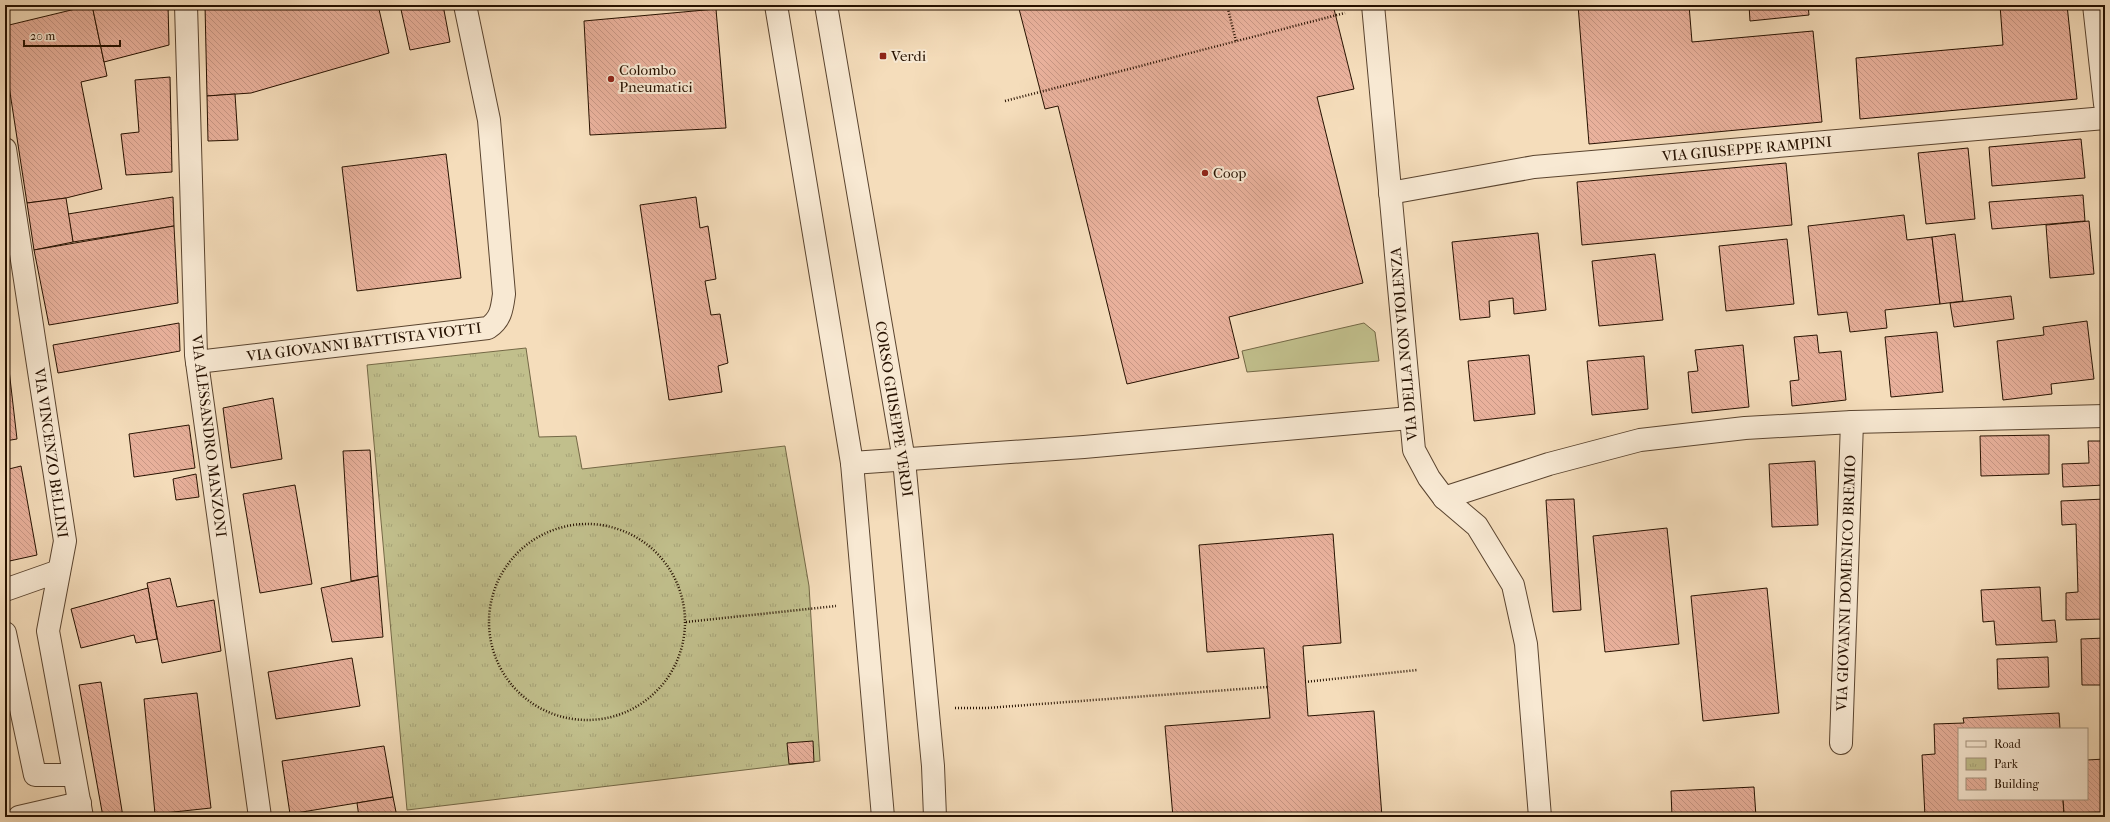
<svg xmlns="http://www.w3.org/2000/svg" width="2110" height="822" font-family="'IM FELL French Canon',serif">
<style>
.grass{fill:#c1bf8c;stroke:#746846}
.park{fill:url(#park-tufts);stroke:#746846}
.building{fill:url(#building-back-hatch);stroke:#261100}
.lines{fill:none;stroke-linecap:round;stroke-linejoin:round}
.minor-casing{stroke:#5a442f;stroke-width:24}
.path{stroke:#261100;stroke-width:2.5;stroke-dasharray:1 2;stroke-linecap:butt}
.minor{stroke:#f8e9d3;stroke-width:22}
.poi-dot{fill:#8f2418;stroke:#f8e9d3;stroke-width:1.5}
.labels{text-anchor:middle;stroke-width:4;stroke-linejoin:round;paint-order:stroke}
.poi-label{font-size:15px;fill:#261100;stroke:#f8e9d3;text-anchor:start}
.street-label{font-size:15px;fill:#261100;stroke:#f8e9d3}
</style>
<defs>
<pattern id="park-tufts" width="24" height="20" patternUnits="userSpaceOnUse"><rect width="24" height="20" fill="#c1bf8c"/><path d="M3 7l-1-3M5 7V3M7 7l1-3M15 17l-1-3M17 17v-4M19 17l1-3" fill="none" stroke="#a6a377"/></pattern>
<pattern id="building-back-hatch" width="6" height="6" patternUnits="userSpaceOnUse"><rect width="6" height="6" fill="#e9b19c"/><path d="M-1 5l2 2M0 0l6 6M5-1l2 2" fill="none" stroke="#c89785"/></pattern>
</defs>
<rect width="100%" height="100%" fill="#f5ddbb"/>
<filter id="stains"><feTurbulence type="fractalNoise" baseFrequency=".005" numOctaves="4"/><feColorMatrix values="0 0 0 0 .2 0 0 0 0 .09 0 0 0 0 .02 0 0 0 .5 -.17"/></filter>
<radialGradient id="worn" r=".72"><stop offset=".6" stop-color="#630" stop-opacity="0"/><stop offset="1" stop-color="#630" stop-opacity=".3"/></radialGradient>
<polygon class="grass" points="1364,323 1375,332 1379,361 1247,372 1242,351"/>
<polygon class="park" points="526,348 539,437 576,436 582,469 785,446 809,586 820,761 407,810 367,365"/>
<g class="building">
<polygon points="92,5 107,76 81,82 102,189 66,198 27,203 5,60 5,26"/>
<polygon points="92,5 168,5 169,45 104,62"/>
<polygon points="205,5 378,5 389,53 251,93 207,96"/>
<polygon points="400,5 443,5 450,42 410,50"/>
<polygon points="1018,5 1333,5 1354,89 1317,97 1363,283 1229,317 1239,358 1127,384 1058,106 1045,109"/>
<polygon points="1578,5 1689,5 1692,42 1813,31 1822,122 1589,144"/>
<polygon points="1749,5 1808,5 1809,15 1750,21"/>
<polygon points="2000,5 2067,5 2077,99 1860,119 1856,58 2003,45"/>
<polygon points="716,9 726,128 590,135 584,21"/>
<polygon points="170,77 172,172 126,175 121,134 139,132 135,80"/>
<polygon points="235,94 238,140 208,141 207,96"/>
<polygon points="2081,139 2085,178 1992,186 1989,147"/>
<polygon points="1968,148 1975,219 1926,224 1918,153"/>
<polygon points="446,154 461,278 357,291 342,167"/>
<polygon points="1786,163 1792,225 1582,245 1577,182"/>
<polygon points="2083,195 2085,221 1992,229 1989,202"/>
<polygon points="173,197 174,226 73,242 68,214"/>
<polygon points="696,197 700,228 708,226 716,279 705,281 711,315 720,314 728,363 718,366 722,392 669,400 640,205"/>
<polygon points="66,198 73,242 34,250 27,203"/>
<polygon points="1904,215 1907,240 1932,237 1940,304 1885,310 1887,328 1850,332 1847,312 1818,315 1808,226"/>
<polygon points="2089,221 2094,274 2050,278 2046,225"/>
<polygon points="174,226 178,303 49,325 34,250"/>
<polygon points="1538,233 1546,310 1514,314 1513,298 1489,301 1490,317 1460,320 1452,242"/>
<polygon points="1955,234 1963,301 1940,304 1932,237"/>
<polygon points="1787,239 1794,304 1726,311 1719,246"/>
<polygon points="1655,254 1663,320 1599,326 1592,261"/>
<polygon points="2011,296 2014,319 1954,327 1950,303"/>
<polygon points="2087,321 2094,379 2051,384 2052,394 2003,400 1997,341 2044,335 2043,327"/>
<polygon points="179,323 180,351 58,373 53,345"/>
<polygon points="1937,332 1943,392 1891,397 1885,337"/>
<polygon points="5,335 17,439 5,441"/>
<polygon points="1817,335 1819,353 1841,351 1846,400 1792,406 1790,381 1799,380 1794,337"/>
<polygon points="1743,345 1749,407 1692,413 1688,372 1698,371 1695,350"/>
<polygon points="1529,355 1535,414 1474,421 1468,361"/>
<polygon points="1644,356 1648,409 1592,415 1587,361"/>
<polygon points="273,398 282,459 231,468 223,408"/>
<polygon points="189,425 195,468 134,477 129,434"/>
<polygon points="2049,435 2049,474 1981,476 1980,436"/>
<polygon points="2088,441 2105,441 2105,485 2063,487 2062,464 2089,463"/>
<polygon points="370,450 378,576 351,581 343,451"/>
<polygon points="1815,461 1818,525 1772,527 1769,464"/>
<polygon points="21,466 37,555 5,562 5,470"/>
<polygon points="196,474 199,497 176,500 173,479"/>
<polygon points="295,485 312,584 260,593 243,494"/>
<polygon points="1574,499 1581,610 1553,612 1546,500"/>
<polygon points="2105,499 2105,619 2066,620 2066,593 2078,592 2076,524 2062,525 2061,501"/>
<polygon points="1667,528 1679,644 1605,652 1593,536"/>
<polygon points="1333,534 1341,643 1303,646 1308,716 1374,711 1382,817 1173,817 1165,726 1270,718 1264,648 1207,652 1199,545"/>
<polygon points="378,576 383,637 332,642 321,588"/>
<polygon points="170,578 177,607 214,600 221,651 162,663 147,583"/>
<polygon points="2040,587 2042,621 2055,620 2057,642 1996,645 1994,621 1983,622 1981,590"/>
<polygon points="148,588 157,639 136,643 134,635 81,648 71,609"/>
<polygon points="1767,588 1779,713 1703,721 1691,596"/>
<polygon points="2105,638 2105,685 2082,685 2081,639"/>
<polygon points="2048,657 2049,687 1998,689 1997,659"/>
<polygon points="352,658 360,706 276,719 268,672"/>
<polygon points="101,682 123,817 103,817 79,685"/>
<polygon points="197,693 211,808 155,814 144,699"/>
<polygon points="2059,713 2060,729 1959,729 1959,799 2063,799 2064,817 1925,817 1922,755 1935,754 1934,724 1964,723 1963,718"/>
<polygon points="813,741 814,762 789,764 787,743"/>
<polygon points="384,746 393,797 290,814 282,761"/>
<polygon points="2105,759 2105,812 2064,813 2063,799 2087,799 2087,760"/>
<polygon points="1754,787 1756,817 1672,817 1671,791"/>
<polygon points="393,797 397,817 359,817 357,803"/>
</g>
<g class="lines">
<g class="minor-casing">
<g id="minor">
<polyline points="186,5 196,355 260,817"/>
<polyline points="776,5 852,463 883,817"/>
<polyline points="826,5 904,460 933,766 935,817"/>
<polyline points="1373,5 1414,450 1429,478 1444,498 1477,526 1513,585 1526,644 1540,817"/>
<polyline points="2094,5 2105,104"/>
<polyline points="5,149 65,541 48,631 82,817"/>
<polyline points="1390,193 1534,167 2105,118"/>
<path d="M197,362L488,328C501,319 502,309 504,294L489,120L465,5"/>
<polyline points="852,463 1084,447 1410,418"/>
<polyline points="1444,498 1549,464 1640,440 1745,428 1852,422 2105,416"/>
<polyline points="5,590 59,571"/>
<polyline points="5,633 35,775 74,775"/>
<polyline points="1841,743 1852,422"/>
<polyline points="19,817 80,803"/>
</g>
</g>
<g class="path">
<polyline points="1227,5 1236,41"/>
<polyline points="1005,101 1345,13"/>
<circle cx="587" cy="622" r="98"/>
<polyline points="686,622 836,606"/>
<polyline points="1305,682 1417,670"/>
<polyline points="955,708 987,708 1268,687"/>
</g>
<use href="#minor" class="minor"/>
</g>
<g class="poi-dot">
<rect x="879" y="52" width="8" height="8" rx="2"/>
<circle cx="611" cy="79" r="4"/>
<circle cx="1205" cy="173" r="4"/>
</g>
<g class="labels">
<g class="poi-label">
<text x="891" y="61">Verdi</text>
<text x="619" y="75">Colombo<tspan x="619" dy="17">Pneumatici</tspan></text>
<text x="1213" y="178">Coop</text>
</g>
<g class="street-label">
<text transform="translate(1747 149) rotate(-5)" y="5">VIA GIUSEPPE RAMPINI</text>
<text transform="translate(364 342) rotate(-7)" y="5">VIA GIOVANNI BATTISTA VIOTTI</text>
<text transform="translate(1404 344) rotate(-95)" y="5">VIA DELLA NON VIOLENZA</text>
<text transform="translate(894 409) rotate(81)" y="5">CORSO GIUSEPPE VERDI</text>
<text transform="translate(209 436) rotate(83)" y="5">VIA ALESSANDRO MANZONI</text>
<text transform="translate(51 453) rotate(82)" y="5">VIA VINCENZO BELLINI</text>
<text transform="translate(1846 583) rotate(-88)" y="5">VIA GIOVANNI DOMENICO BREMIO</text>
</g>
</g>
<rect width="2110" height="822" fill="none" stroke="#f5ddbb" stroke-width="20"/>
<rect x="6" y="6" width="2098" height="810" fill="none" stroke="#261100" stroke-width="2"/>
<rect x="10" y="10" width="2090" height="802" fill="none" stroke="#261100"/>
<rect x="1958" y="728" width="130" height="72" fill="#f8e9d3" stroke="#a4937f"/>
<rect x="1966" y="741" width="20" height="6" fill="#f8e9d3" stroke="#a4937f"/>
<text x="1994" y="748" font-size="12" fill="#261100">Road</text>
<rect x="1966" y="758" width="20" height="12" fill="url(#park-tufts)" stroke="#a4937f"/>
<text x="1994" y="768" font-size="12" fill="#261100">Park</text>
<rect x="1966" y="778" width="20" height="12" fill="url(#building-back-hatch)" stroke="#a4937f"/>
<text x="1994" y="788" font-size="12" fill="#261100">Building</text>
<path d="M24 40v6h96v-6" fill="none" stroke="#261100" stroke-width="2"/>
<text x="30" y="40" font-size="12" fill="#261100" stroke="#f8e9d3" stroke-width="3" paint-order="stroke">20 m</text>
<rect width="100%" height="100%" filter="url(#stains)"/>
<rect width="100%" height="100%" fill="url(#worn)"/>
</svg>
